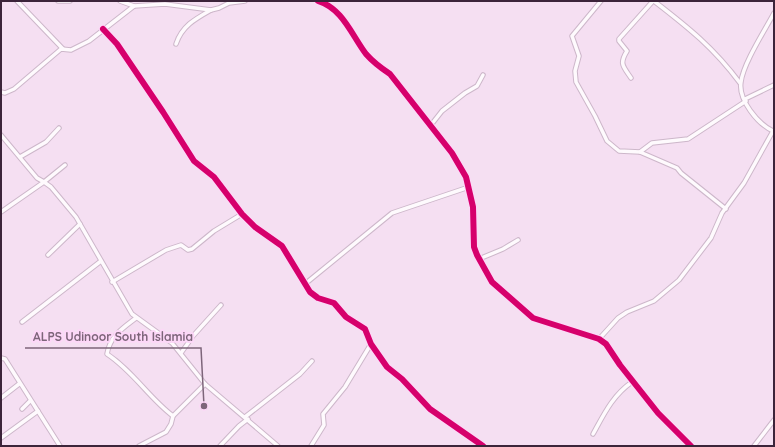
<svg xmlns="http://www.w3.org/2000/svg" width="775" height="447" font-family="Quicksand,sans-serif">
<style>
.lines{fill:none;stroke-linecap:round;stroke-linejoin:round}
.minor-casing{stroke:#cdb7ca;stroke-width:5.5}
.minor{stroke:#fefafd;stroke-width:3.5}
.cycleway-casing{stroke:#fdd7f8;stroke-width:8}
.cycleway{stroke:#d6006c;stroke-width:6}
.leader{fill:none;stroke:#7d657a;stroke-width:1.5}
.callout-dot{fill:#7d657a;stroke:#fdd7f8;stroke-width:1.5}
.callout-label{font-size:12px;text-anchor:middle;font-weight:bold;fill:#7d657a;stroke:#fdd7f8;stroke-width:4;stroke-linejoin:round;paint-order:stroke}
</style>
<rect width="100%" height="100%" fill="#f5dff2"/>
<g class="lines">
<g class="minor-casing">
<g id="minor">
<polyline points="17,1 63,49"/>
<polyline points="58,1 70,1"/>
<polyline points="120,1 134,6"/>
<path d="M318,1C343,9 351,34 366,54C373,62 381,68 390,74L452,153L466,177L473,207L474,247L477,255L492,282L533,318L599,339L606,344L620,365L658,413L691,446"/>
<polyline points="601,1 572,36 579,56 575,71 576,82 595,116 607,141 619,151 640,152 652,143 688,139 746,101"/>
<path d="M654,1C689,28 714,48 740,83"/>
<polyline points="103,29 117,44 163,112 194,161 214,177 242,214 255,227 282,246 310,292 318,298 334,303 346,317 365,329 371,344 387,367 402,379 430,409 483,446"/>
<path d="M176,44C182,26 195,19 211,10"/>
<path d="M631,78C623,66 619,64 627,51L619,41V39L653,1"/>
<polyline points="1,92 5,93 14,89 61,49 71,50 89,41 134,6 165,4 211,10 219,8 229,3 245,1"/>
<polyline points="745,99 774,85"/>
<polyline points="431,125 442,111 465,93 477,86 483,75"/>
<polyline points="1,135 37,178 44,182 1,212"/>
<polyline points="640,152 677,168 681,173 726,209"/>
<polyline points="20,157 46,142 59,128"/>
<polyline points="65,165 44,182 51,187 76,217 132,314 172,343 205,384 278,446"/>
<polyline points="48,255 80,224"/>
<polyline points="479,259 503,249 518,240"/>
<polyline points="112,282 166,250 181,245 188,250 192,249 214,231 242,214"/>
<polyline points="305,284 392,213 469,187"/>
<path d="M136,318C123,328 110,336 107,354C133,371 149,398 173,416"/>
<polyline points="22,322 101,261"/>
<path d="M599,339L618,318L627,312L654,301L679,280L711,238L722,213L744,183L773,131C758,124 738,100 741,82C743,64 765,30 774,13"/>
<polyline points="181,353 193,336 221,305"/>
<polyline points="1,358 5,359 60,446"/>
<polyline points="1,398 19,384"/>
<polyline points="22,409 30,401"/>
<polyline points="245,417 300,374 312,361"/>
<path d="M593,434C604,414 613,395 632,382"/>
<polyline points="1,438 38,411"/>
<polyline points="139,446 166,432 171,424 173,416 205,384"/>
<polyline points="220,446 239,426 248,419"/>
<polyline points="311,446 324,425 323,414 345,387 371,344"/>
<polyline points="754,446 774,420"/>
</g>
</g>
<use href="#minor" class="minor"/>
<g class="cycleway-casing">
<g id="cycleway">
<path d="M318,1C343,9 351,34 366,54C373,62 381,68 390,74L452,153L466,177L473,207L474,247L477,255L492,282L533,318L599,339L606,344L620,365L658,413L691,446"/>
<polyline points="103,29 117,44 163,112 194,161 214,177 242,214 255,227 282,246 310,292 318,298 334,303 346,317 365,329 371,344 387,367 402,379 430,409 483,446"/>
</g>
</g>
<use href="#cycleway" class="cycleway"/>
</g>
<path class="leader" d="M204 406L201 348H25"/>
<circle class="callout-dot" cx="204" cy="406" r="4"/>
<g class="callout-label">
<text x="113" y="341">ALPS Udinoor South Islamia</text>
</g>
<rect width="775" height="447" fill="none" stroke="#3c243a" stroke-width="4"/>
</svg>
